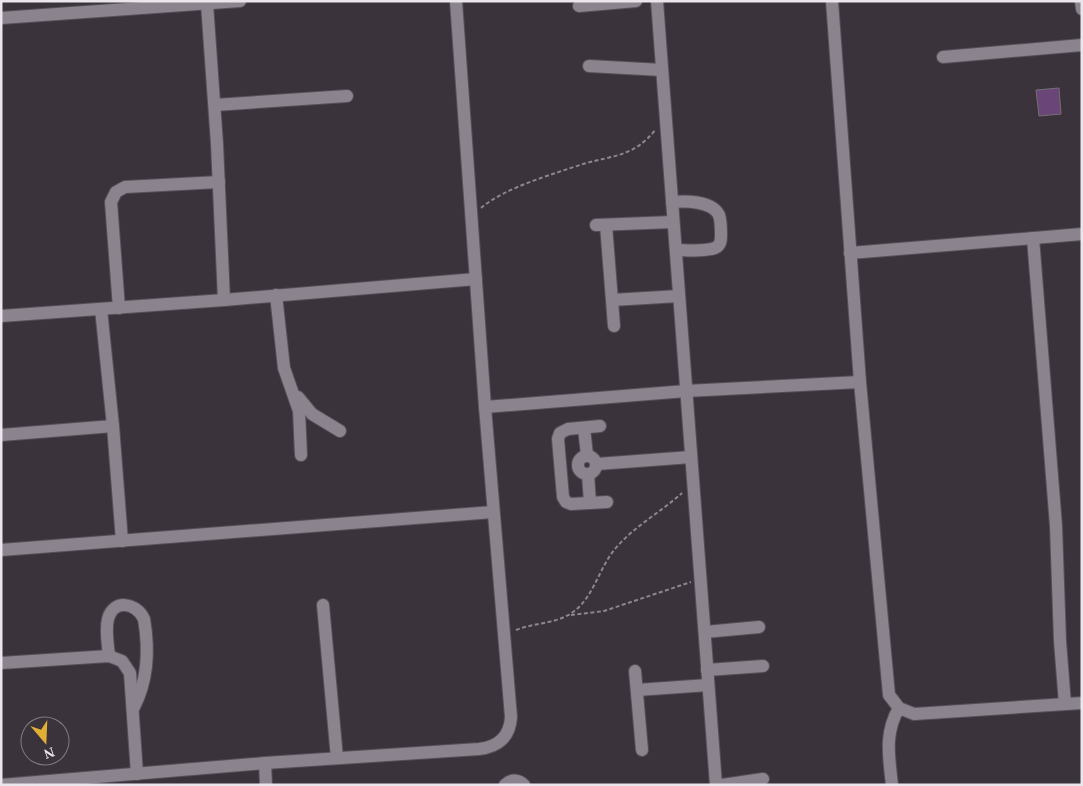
<svg xmlns="http://www.w3.org/2000/svg" width="1083" height="786" font-family="Georgia,serif">
<style>
.building{fill:#6a4678;stroke:#756e78}
.lines{fill:none;stroke-linecap:round;stroke-linejoin:round}
.minor-casing{stroke:#555057;stroke-width:14}
.path{stroke:#8c868e;stroke-width:2;stroke-dasharray:4 2.5;stroke-linecap:butt}
.minor{stroke:#8b848e;stroke-width:12}
</style>
<rect width="100%" height="100%" fill="#3a333c"/>
<polygon class="building" points="1059,88 1061,114 1039,116 1036,90"/>
<g class="lines">
<g class="minor-casing">
<g id="minor">
<polyline points="657,1 716,785"/>
<polyline points="832,1 860,382 889,695 899,708 914,714 1082,703"/>
<polyline points="1081,1 1082,9"/>
<polyline points="207,4 217,144 224,300"/>
<polyline points="579,6 636,1"/>
<polyline points="1,18 240,1"/>
<polyline points="943,57 1082,45"/>
<polyline points="589,66 662,70"/>
<polyline points="215,105 347,96"/>
<path d="M672,202C686,201 712,201 719,215C721,221 721,228 721,235C721,240 721,245 715,248C704,252 687,250 676,250"/>
<polyline points="596,225 673,222"/>
<polyline points="606,225 614,326"/>
<polyline points="1033,238 1056,526 1060,641 1065,704"/>
<polyline points="850,253 1082,234"/>
<polyline points="276,295 284,368 299,411 301,455"/>
<polyline points="612,300 679,296"/>
<polyline points="119,308 111,202 116,192 125,187 219,182"/>
<polyline points="101,309 113,426 122,541"/>
<polyline points="1,316 224,300 476,279"/>
<polyline points="298,397 312,414 340,431"/>
<polyline points="485,407 686,391 860,382"/>
<polyline points="600,426 568,429 560,433 558,439 563,497 566,502 571,504 607,502"/>
<polyline points="584,428 587,455"/>
<polyline points="1,435 113,426"/>
<circle cx="587" cy="465" r="9"/>
<polyline points="597,464 691,457"/>
<polyline points="588,474 590,503"/>
<polyline points="1,550 493,512"/>
<polyline points="323,605 337,758"/>
<polyline points="705,632 759,627"/>
<path d="M109,656C108,645 105,630 108,619C113,599 136,602 144,619C149,648 148,680 134,707"/>
<polyline points="1,663 109,656 122,661 130,673 137,774"/>
<polyline points="707,670 763,666"/>
<polyline points="635,671 642,750"/>
<polyline points="637,690 708,685"/>
<polyline points="265,763 266,785"/>
<path d="M1,785L265,763L479,749C498,747 510,737 511,717L485,407L456,1"/>
<path d="M505,785C511,779 518,779 524,785"/>
<polyline points="722,785 763,779"/>
<path d="M892,785C889,757 884,733 899,708"/>
</g>
</g>
<g class="path">
<path d="M481,208C504,188 553,174 583,164C614,155 634,157 656,129"/>
<polyline points="571,615 604,611 691,582"/>
<path d="M516,630C533,623 554,624 570,614C594,599 598,569 615,549C633,527 661,512 682,493"/>
</g>
<use href="#minor" class="minor"/>
</g>
<rect width="1083" height="786" fill="none" stroke="#eae6ec" stroke-width="5"/>
<g transform="translate(45 741) rotate(161)"><circle r="24" fill="#3a333c" stroke="#807b82"/>
<path d="M0-4L9 19L0 12L-9 19Z" fill="#e1af34"/>
<text y="-8" font-size="14" font-weight="bold" text-anchor="middle" fill="#eae6ec">N</text>
</g>
</svg>
